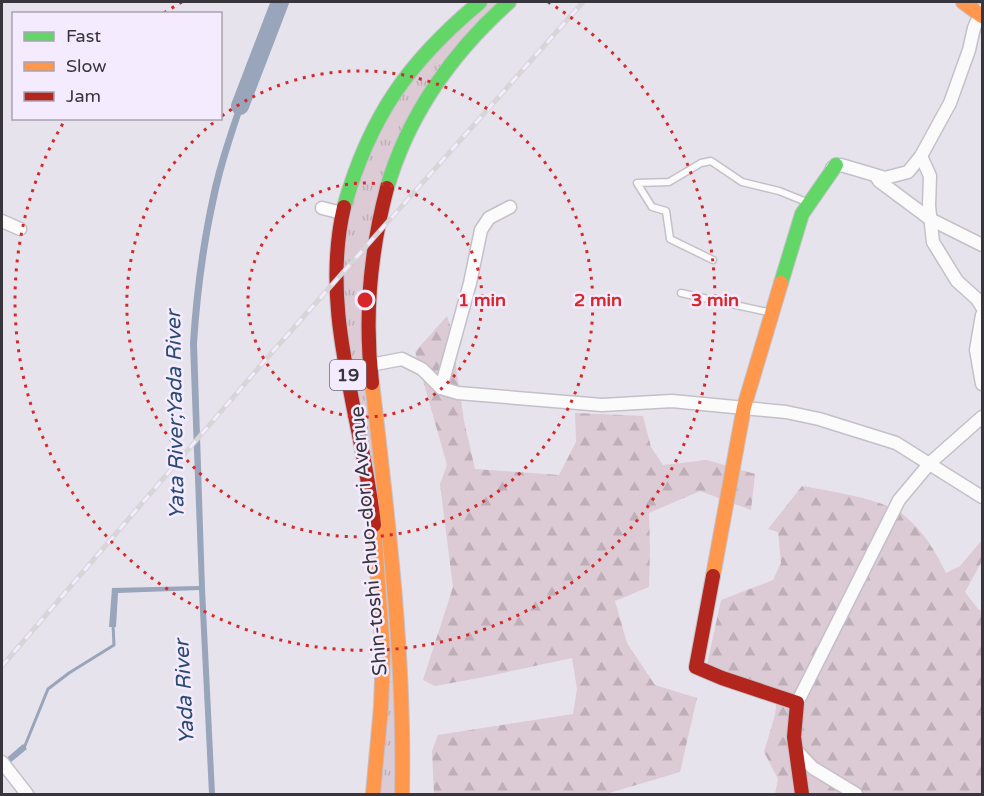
<svg xmlns="http://www.w3.org/2000/svg" width="984" height="796" font-family="'Varela Round',sans-serif">
<style>
.grass{fill:url(#grass-tufts)}
.forest{fill:url(#forest-firs)}
.water{fill:#98a5bb}
.lines{fill:none;stroke-linecap:round;stroke-linejoin:round}
.stream{stroke:#98a5bb;stroke-width:3}
.river{stroke:#98a5bb;stroke-width:18}
.lane-casing{stroke:#c3c0c8;stroke-width:9}
.street-casing{stroke:#c3c0c8;stroke-width:15}
.fast-casing{stroke:#c3c0c8;stroke-width:16}
.slow-casing{stroke:#c3c0c8;stroke-width:16}
.jam-casing{stroke:#c3c0c8;stroke-width:16}
.lane{stroke:#fbfbfc;stroke-width:6}
.street{stroke:#fbfbfc;stroke-width:12}
.fast{stroke:#63d668;stroke-width:14}
.slow{stroke:#ff974d;stroke-width:14}
.jam{stroke:#b3261e;stroke-width:14}
.rail-casing{stroke:#d6d5d8;stroke-width:5}
.rail{stroke:#f4ecfe;stroke-width:3;stroke-dasharray:9;stroke-linecap:butt}
.ring{fill:none;stroke:#d62828;stroke-width:3;stroke-dasharray:3 6}
.labels{text-anchor:middle;stroke-width:5;stroke-linejoin:round;paint-order:stroke}
.shield{fill:#f4ecfe;stroke:#706c76;stroke-width:1.5}
.shield-label{font-size:18px;font-weight:bold;fill:#38353c}
.street-label{font-size:20px;fill:#38353c;stroke:#f4ecfe}
.water-label{font-size:21px;font-style:italic;fill:#2b4b73;stroke:#f4ecfe}
.centre{fill:#d62828;stroke:#f4ecfe;stroke-width:3}
.ring-label{font-size:18px;text-anchor:middle;font-weight:bold;fill:#d62828;stroke:#f4ecfe;stroke-width:5;stroke-linejoin:round;paint-order:stroke}
</style>
<defs>
<pattern id="grass-tufts" width="24" height="20" patternUnits="userSpaceOnUse" patternTransform="scale(1.5)"><rect width="24" height="20" fill="#dccad4"/><path d="M3 7l-1-3M5 7V3M7 7l1-3M15 17l-1-3M17 17v-4M19 17l1-3" fill="none" stroke="#beaeb7"/></pattern>
<pattern id="forest-firs" width="22" height="20" patternUnits="userSpaceOnUse" patternTransform="scale(1.5)"><rect width="22" height="20" fill="#dccad4"/><path d="M5 1l3.5 6h-7zM16 11l3.5 6h-7z" fill="#beaeb7"/></pattern>
</defs>
<rect width="100%" height="100%" fill="#e7e3ed"/>
<polygon class="grass" points="489,2 500,2 441,65 365,256 391,617 397,794 380,794 388,700 342,299 345,230 360,170 402,88 472,15"/>
<g class="forest">
<polygon points="447,316 450,325 464,421 475,469 559,475 576,442 575,413 643,416 651,447 663,465 707,460 755,474 751,510 700,491 649,513 650,549 649,587 615,601 627,643 655,685 697,698 680,772 606,794 434,794 432,751 438,735 573,714 577,689 572,658 484,677 435,686 423,680 453,587 440,484 447,465 415,352"/>
<path d="M802,486C829,491 885,499 905,516C923,531 936,552 946,573L960,566L982,540V561L965,592L978,609L982,611V794H775L778,779L764,752L775,715L778,692L707,665L721,600L773,580L781,563L778,532L768,529Z"/>
</g>
<g class="water">
<path d="M245,82L251,85C238,124 224,163 216,203C206,249 200,297 197,344L205,589L215,794H209L199,590L118,593L116,627H109L112,588L199,586L190,343C193,296 199,248 209,201C217,161 232,121 245,82Z"/>
<polygon points="23,744 27,749 10,763 2,762"/>
</g>
<g class="lines">
<polyline class="stream" points="24,748 48,689 69,673 114,645 113,624"/>
<polyline class="river" points="240,106 280,2"/>
<g class="lane-casing">
<g id="lane">
<polyline points="713,260 670,239 666,211 652,207 637,183 669,182 701,163 711,161 742,182 779,191 809,203"/>
<polyline points="681,293 772,313"/>
</g>
</g>
<g class="street-casing">
<g id="street">
<polyline points="921,156 930,176 929,206 933,242 957,281 977,299 982,307"/>
<polyline points="832,168 841,165 885,178 908,172 921,156 950,103 969,50 974,28 982,10"/>
<polyline points="876,176 879,181 930,219 982,245"/>
<polyline points="322,208 342,213"/>
<polyline points="2,221 20,229"/>
<polyline points="982,315 976,350 982,384"/>
<polyline points="370,365 402,359 422,369 441,388 458,393 602,405 672,401 786,412 819,419 896,443 982,497"/>
<polyline points="441,388 470,283 481,230 489,218 510,207"/>
<polyline points="797,703 899,500 930,463 982,417"/>
<polyline points="796,750 813,768 856,794"/>
<polyline points="2,762 27,794"/>
</g>
</g>
<g class="fast-casing">
<g id="fast">
<path d="M387,188C408,115 453,52 509,2"/>
<path d="M344,207C370,116 408,62 480,2"/>
<polyline points="781,283 802,214 836,165"/>
</g>
</g>
<g class="slow-casing">
<g id="slow">
<polyline points="963,2 982,16"/>
<path d="M372,383C388,520 405,656 402,794"/>
<polyline points="713,576 744,407 781,283"/>
<polyline points="373,794 381,707 383,654 374,525"/>
</g>
</g>
<g class="jam-casing">
<g id="jam">
<path d="M344,207C319,314 363,418 374,525"/>
<path d="M372,383C364,317 370,253 387,188"/>
<polyline points="713,576 696,667 722,678 797,703 794,737 802,794"/>
</g>
</g>
<use href="#lane" class="lane"/>
<use href="#street" class="street"/>
<use href="#fast" class="fast"/>
<use href="#slow" class="slow"/>
<use href="#jam" class="jam"/>
<g class="rail-casing">
<polyline id="rail" points="2,666 267,358 583,2"/>
</g>
<use href="#rail" class="rail"/>
</g>
<g class="ring">
<circle cx="365" cy="300" r="117"/>
<path d="M222 116A233 233 0 1 1 218 119"/>
<path d="M164 13A350 350 0 0 1 182 2M548 2A350 350 0 1 1 65 120"/>
</g>
<g class="labels">
<rect class="shield" x="330" y="360" width="36" height="30" rx="4.5"/>
<g class="shield-label">
<text x="348" y="381">19</text>
</g>
<g class="street-label">
<text transform="translate(368 541) rotate(-95)" y="7">Shin-toshi chuo-dori Avenue</text>
</g>
<g class="water-label">
<text transform="translate(175 415) rotate(-91)" y="7">Yata River;Yada River</text>
<text transform="translate(184 692) rotate(-93)" y="7">Yada River</text>
</g>
</g>
<circle cx="365" cy="300" r="9" class="centre"/>
<g class="ring-label">
<text x="482" y="306">1 min</text>
<text x="598" y="306">2 min</text>
<text x="715" y="306">3 min</text>
</g>
<rect width="984" height="796" fill="none" stroke="#38353c" stroke-width="6"/>
<rect x="12" y="12" width="210" height="108" fill="#f4ecfe" stroke="#a9a3b0" stroke-width="1.5"/>
<rect x="24" y="32" width="30" height="9" fill="#63d668" stroke="#a9a3b0" stroke-width="1.5"/>
<text x="66" y="42" font-size="18" fill="#38353c">Fast</text>
<rect x="24" y="62" width="30" height="9" fill="#ff974d" stroke="#a9a3b0" stroke-width="1.5"/>
<text x="66" y="72" font-size="18" fill="#38353c">Slow</text>
<rect x="24" y="92" width="30" height="9" fill="#b3261e" stroke="#a9a3b0" stroke-width="1.5"/>
<text x="66" y="102" font-size="18" fill="#38353c">Jam</text>
</svg>
